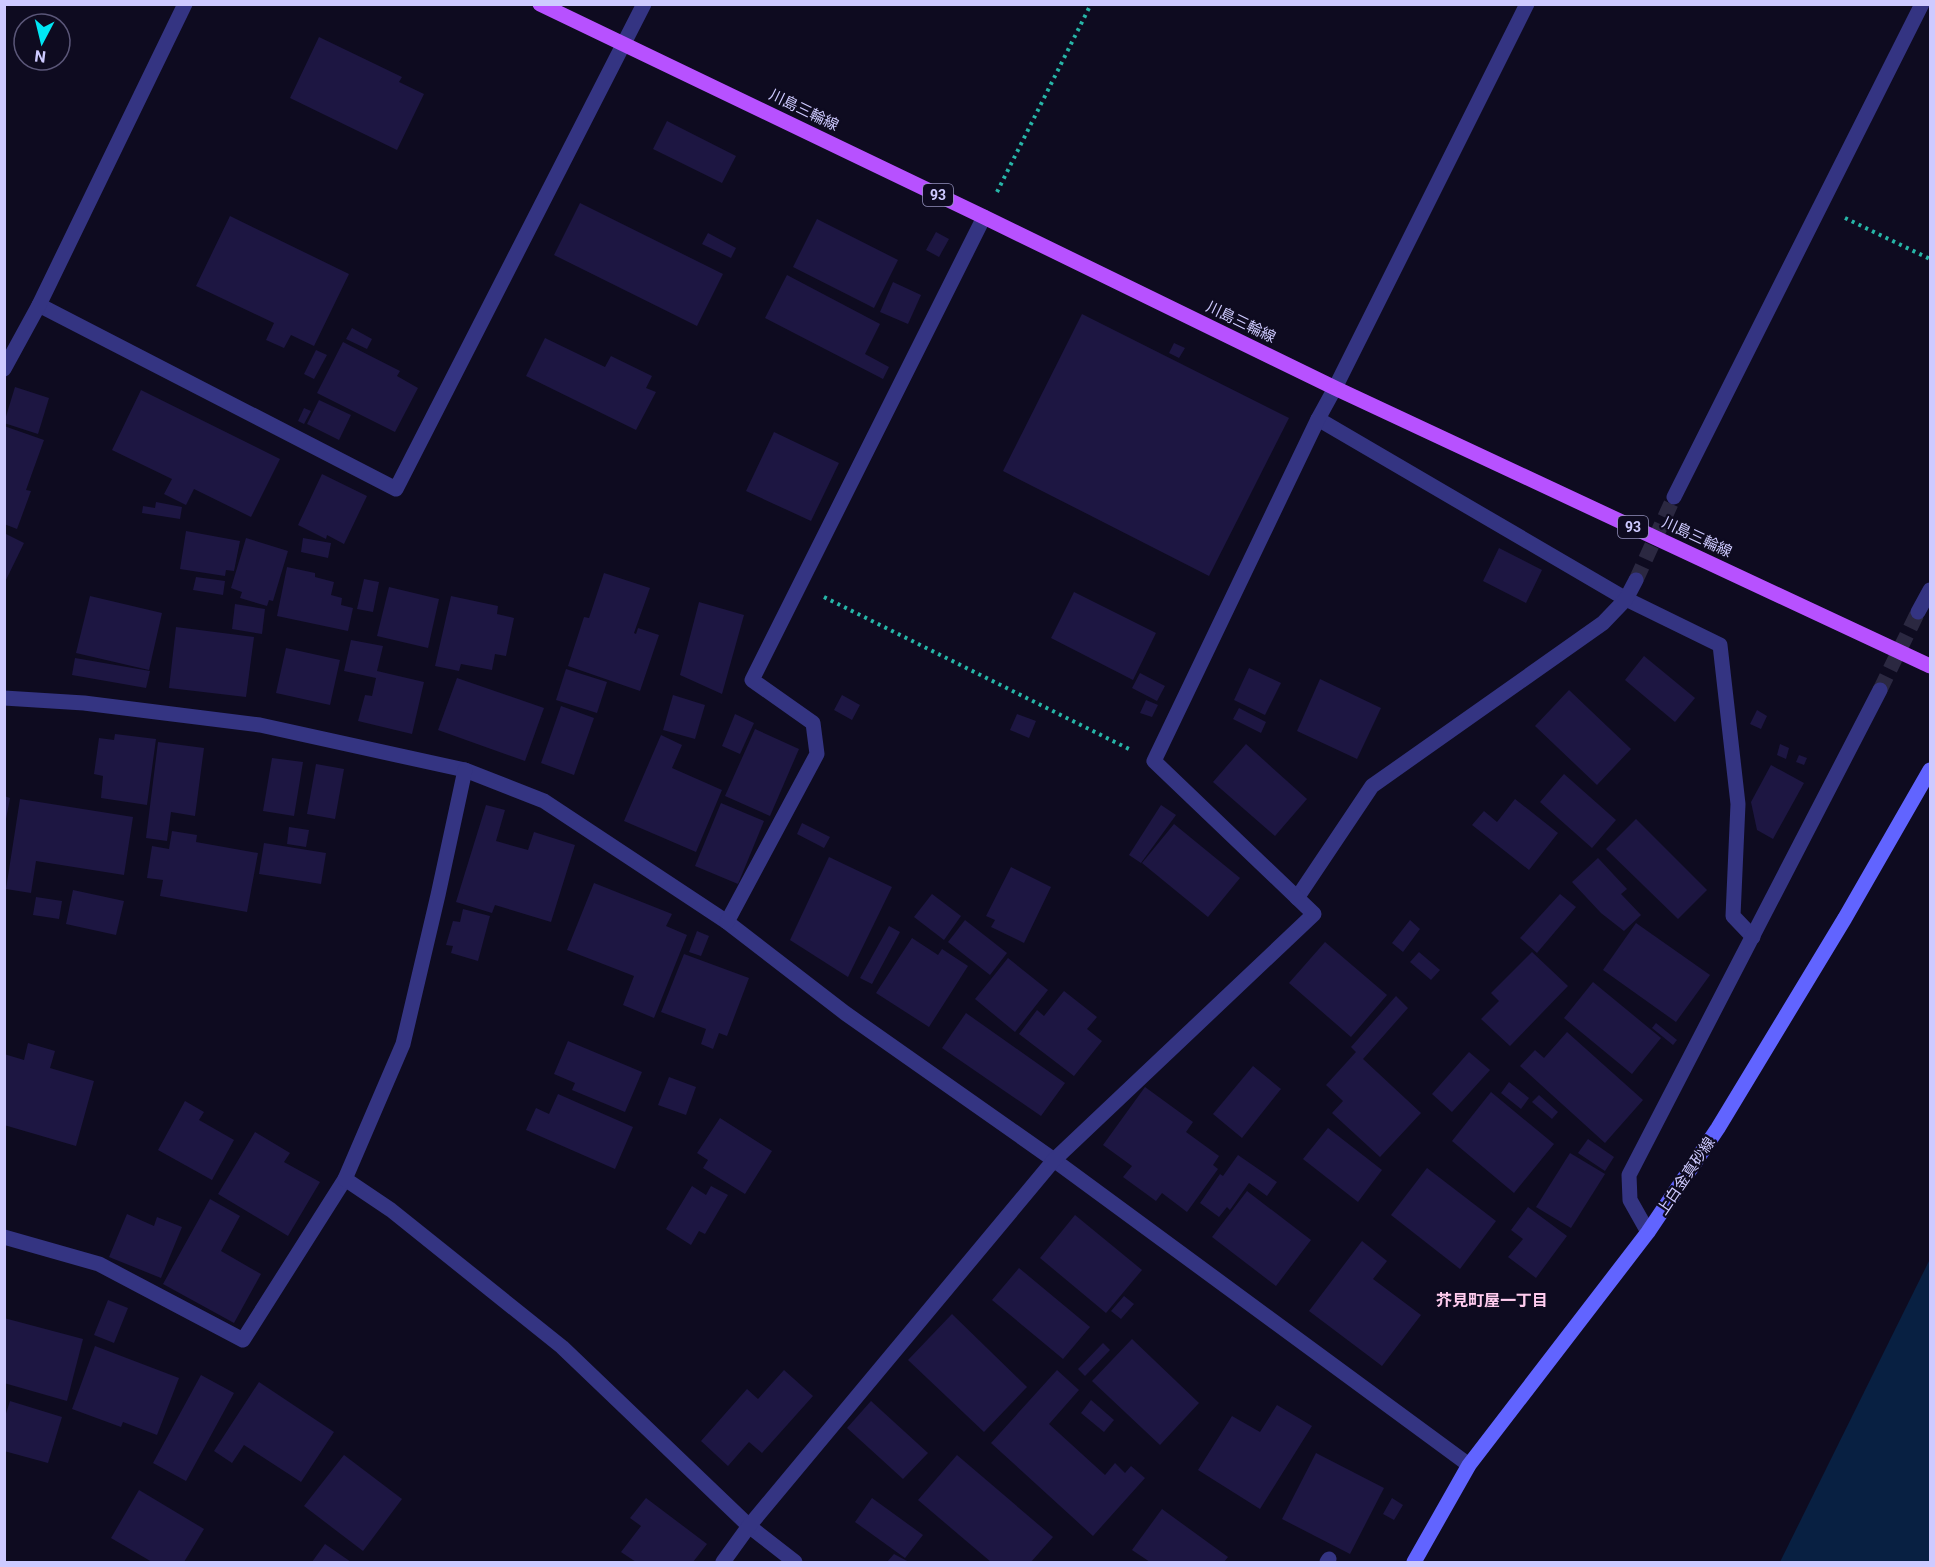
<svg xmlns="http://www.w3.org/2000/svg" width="1935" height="1567" font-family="Roboto,'Noto Sans JP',sans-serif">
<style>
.water{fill:#082042}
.building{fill:#1d1642}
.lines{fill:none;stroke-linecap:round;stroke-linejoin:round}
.street-tunnel{stroke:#2b2841;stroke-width:15;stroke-dasharray:15 8;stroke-linecap:butt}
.path{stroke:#27b6a8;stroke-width:4;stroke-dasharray:3 4.5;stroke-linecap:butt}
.lane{stroke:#343482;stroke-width:15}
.street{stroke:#343482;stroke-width:15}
.secondary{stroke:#6164ff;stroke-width:15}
.primary{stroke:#b751ff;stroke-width:15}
.labels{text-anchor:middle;stroke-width:4.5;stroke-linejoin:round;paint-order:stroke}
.shield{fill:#0e0b20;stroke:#9491bc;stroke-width:1.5}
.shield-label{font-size:14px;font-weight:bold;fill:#cecaff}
.street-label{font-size:15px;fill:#cecaff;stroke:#0e0b20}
.neighbourhood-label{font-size:16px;font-weight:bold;fill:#ffccef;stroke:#0e0b20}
</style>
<rect width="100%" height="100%" fill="#0e0b20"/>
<polygon class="water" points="1930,1259 1930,1562 1780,1562"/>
<g class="building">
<polygon points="319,37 402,77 399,82 424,94 397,150 290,98"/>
<polygon points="667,121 736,156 722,183 653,149"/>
<polygon points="580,203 723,274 697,326 554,255"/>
<polygon points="230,216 349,274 314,346 291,335 284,348 266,340 274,323 196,286"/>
<polygon points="817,219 898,260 874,308 793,267"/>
<polygon points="936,232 949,239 939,257 926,250"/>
<polygon points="708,233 736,248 731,258 702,244"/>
<polygon points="787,275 880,324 865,354 889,367 883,379 765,318"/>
<polygon points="893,282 921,295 908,324 880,312"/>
<polygon points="1082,314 1289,418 1209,576 1003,471"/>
<polygon points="352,328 372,339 367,349 346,339"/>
<polygon points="545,338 605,367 611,356 652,376 646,388 656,392 636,430 526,376"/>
<polygon points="343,342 400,371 397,376 418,388 395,432 317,393"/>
<polygon points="1174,343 1185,348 1179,358 1169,353"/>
<polygon points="316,350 327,355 314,379 304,374"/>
<polygon points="15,387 49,398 38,434 4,423"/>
<polygon points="141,390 280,459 251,517 194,489 186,505 164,494 172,479 112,450"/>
<polygon points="319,400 351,415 339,440 307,424"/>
<polygon points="304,408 311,411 304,424 298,421"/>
<polygon points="4,426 44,440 26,490 31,491 17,529 4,524"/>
<polygon points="774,432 839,463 811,521 746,491"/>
<polygon points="322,474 367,496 344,544 327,535 326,539 298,525"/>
<polygon points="156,502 182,507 180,519 142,513 143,506 155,508"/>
<polygon points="186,531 240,541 234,571 226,570 225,576 180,569"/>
<polygon points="4,533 24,543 4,584"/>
<polygon points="246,538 288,551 273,601 269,600 267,606 240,598 242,592 231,588"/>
<polygon points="303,538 331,543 328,558 301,552"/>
<polygon points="1499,548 1542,570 1526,603 1483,581"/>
<polygon points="287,567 315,573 315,577 334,582 331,595 342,598 341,605 353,608 348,631 277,616"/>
<polygon points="604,573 650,588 634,633 636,634 638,628 659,635 640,691 568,666 584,617 589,618"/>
<polygon points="196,577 225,581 223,595 193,590"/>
<polygon points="364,579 379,582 373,612 357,609"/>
<polygon points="389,587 439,599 428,648 377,636"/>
<polygon points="1074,592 1156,633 1133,680 1051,638"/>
<polygon points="90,596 162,613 149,670 76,653"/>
<polygon points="451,596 498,606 497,614 514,618 506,656 495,654 492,670 461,664 459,671 435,666"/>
<polygon points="699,602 744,615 722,694 680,675"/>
<polygon points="235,604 265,609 262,634 232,629"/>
<polygon points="176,627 254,637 246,697 169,688"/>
<polygon points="351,640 383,646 377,671 424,682 412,734 358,721 365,695 372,696 376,678 344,671"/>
<polygon points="286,648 340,660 330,705 276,693"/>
<polygon points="1644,656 1695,698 1675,722 1625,680"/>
<polygon points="75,658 150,671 146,688 72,675"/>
<polygon points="1249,668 1281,683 1265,715 1234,700"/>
<polygon points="566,669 607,682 597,713 556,700"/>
<polygon points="1140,673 1165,686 1157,701 1132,688"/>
<polygon points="457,678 544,708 525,761 438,730"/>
<polygon points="1320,679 1381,708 1357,759 1297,731"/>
<polygon points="1569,690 1631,749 1597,785 1535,726"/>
<polygon points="673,695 705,705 695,739 663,730"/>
<polygon points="842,695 860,705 852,720 834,710"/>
<polygon points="1146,700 1158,705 1152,717 1140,713"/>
<polygon points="561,706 594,718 574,775 541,763"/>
<polygon points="1239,708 1266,722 1261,733 1233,719"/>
<polygon points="1757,710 1767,716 1761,729 1750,724"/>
<polygon points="735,714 754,723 740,754 722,746"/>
<polygon points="1017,714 1036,721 1029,738 1010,730"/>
<polygon points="755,729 799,749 770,816 725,796"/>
<polygon points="115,734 156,739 147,805 101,798 103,776 94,774 99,738 114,740"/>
<polygon points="661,735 682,745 672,768 722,790 696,852 624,821"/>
<polygon points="158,742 204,748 195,816 171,812 167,841 146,838"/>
<polygon points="1246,744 1307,799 1275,836 1213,782"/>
<polygon points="1780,744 1789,748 1786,759 1777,755"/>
<polygon points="1799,755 1807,758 1804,765 1796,762"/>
<polygon points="272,758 303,762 294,816 263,811"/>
<polygon points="316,764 344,769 335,819 307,814"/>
<polygon points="1771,765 1804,783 1773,839 1757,830 1751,802"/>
<polygon points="1564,774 1616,820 1592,848 1540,802"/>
<polygon points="4,796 10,798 6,819 4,819"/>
<polygon points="20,799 133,817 124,875 36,861 31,893 6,889"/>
<polygon points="1515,799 1558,833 1529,870 1472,825 1484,811 1497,822"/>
<polygon points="721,803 764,821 738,884 695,866"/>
<polygon points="486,805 505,810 496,841 528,850 534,832 575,845 551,922 495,905 492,913 456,902"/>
<polygon points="1161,805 1176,815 1141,863 1129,855"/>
<polygon points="1636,819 1707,890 1678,919 1606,849"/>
<polygon points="802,823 830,837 824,848 797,834"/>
<polygon points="1174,824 1240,878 1208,917 1142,863"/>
<polygon points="289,827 309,830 306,847 287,844"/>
<polygon points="172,831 197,835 196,842 258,853 247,912 160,896 163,880 147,878 152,846 169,849"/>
<polygon points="264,843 326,853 321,884 259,874"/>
<polygon points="829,857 892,887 848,977 790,940"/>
<polygon points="1598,858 1627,889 1621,894 1641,915 1624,931 1601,913 1572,882"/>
<polygon points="1011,867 1051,887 1024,943 991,927 995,920 986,916"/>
<polygon points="594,883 672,914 666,926 687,935 654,1018 623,1005 634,976 567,950"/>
<polygon points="73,890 124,901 116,935 66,924"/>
<polygon points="932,894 961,916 944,940 914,917"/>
<polygon points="1560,894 1576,907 1537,953 1520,938"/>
<polygon points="36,897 62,901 59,919 33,915"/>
<polygon points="463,909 490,916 478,961 451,953 453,946 446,945 453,921 460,922"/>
<polygon points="965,920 1007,953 990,975 948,942"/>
<polygon points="1410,920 1420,929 1403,952 1392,943"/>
<polygon points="1636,923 1710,975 1676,1022 1603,970"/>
<polygon points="889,926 900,932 872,984 860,978"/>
<polygon points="697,931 709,936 701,956 689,952"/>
<polygon points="912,938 938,955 942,949 968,966 929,1027 876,993"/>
<polygon points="1325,942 1387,995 1351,1037 1289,983"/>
<polygon points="1419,952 1440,970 1431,980 1410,962"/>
<polygon points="1532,952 1568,986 1510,1046 1481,1019 1499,1001 1491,993"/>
<polygon points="684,954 749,978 727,1036 719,1033 713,1049 701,1044 706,1029 661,1012"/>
<polygon points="1008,958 1048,990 1015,1032 975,999"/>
<polygon points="1593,982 1661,1038 1632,1074 1564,1018"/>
<polygon points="1064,991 1097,1017 1087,1029 1102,1041 1074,1076 1019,1034 1037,1010 1044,1016"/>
<polygon points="1396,996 1408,1008 1363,1059 1421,1113 1380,1157 1332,1113 1343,1101 1326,1085 1356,1052 1351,1047"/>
<polygon points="966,1013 1065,1083 1041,1116 942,1048"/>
<polygon points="1656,1023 1677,1040 1673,1045 1652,1028"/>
<polygon points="1567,1032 1643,1100 1605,1143 1520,1066 1535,1050 1544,1058"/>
<polygon points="568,1041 642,1072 625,1112 572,1090 575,1083 554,1074"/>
<polygon points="28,1043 55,1051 50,1068 94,1081 76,1146 4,1125 4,1054 24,1060"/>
<polygon points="1469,1052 1490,1070 1452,1112 1432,1094"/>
<polygon points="1253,1066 1281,1089 1242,1138 1213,1114"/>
<polygon points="669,1077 696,1087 686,1115 658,1105"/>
<polygon points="1509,1082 1529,1098 1521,1109 1501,1093"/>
<polygon points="1145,1087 1193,1122 1186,1132 1219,1156 1213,1165 1218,1169 1187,1212 1162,1193 1156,1201 1123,1177 1132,1166 1103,1145"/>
<polygon points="1491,1092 1554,1144 1514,1193 1452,1141"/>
<polygon points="558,1094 633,1127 615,1169 526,1130 536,1108 549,1114"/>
<polygon points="1539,1095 1558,1112 1552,1119 1532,1102"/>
<polygon points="185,1101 204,1112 199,1120 234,1140 212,1180 158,1150"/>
<polygon points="720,1118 772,1151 745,1194 703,1168 708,1160 697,1153"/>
<polygon points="1328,1128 1382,1170 1358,1202 1303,1159"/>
<polygon points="255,1132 290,1153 284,1162 320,1182 288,1236 218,1194"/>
<polygon points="1588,1139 1614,1157 1605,1171 1578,1153"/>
<polygon points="1570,1153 1605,1174 1571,1228 1536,1207"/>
<polygon points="1238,1155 1277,1182 1267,1196 1249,1183 1230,1210 1227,1207 1219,1217 1200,1203 1220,1174 1223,1176"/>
<polygon points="1427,1168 1496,1221 1460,1269 1391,1215"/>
<polygon points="692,1186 706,1195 711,1186 728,1195 705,1234 699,1231 691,1245 666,1229"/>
<polygon points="1247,1191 1311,1240 1276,1286 1212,1237"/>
<polygon points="210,1199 240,1216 221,1251 261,1274 234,1323 163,1284"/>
<polygon points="1528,1207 1567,1236 1536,1278 1508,1257 1523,1239 1511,1230"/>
<polygon points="127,1214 154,1226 157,1217 182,1227 161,1278 109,1257"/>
<polygon points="1075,1215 1142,1270 1106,1313 1040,1258"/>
<polygon points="1362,1241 1387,1261 1373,1279 1421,1315 1382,1366 1309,1311"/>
<polygon points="1019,1268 1090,1327 1063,1359 992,1300"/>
<polygon points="1124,1296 1134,1304 1121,1319 1111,1311"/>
<polygon points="108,1300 128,1308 114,1343 94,1335"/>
<polygon points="952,1314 1027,1387 984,1432 908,1360"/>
<polygon points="4,1318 83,1339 67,1401 4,1383"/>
<polygon points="1132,1339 1199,1403 1160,1445 1092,1381"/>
<polygon points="1103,1343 1110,1350 1085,1376 1078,1369"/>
<polygon points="95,1346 179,1378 157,1435 123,1422 121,1427 72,1409"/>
<polygon points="784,1370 813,1396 762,1453 749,1442 728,1466 701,1441 747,1389 758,1399"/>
<polygon points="1057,1370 1079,1390 1049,1424 1105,1475 1115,1463 1125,1473 1131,1466 1145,1478 1093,1536 991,1443"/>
<polygon points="201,1375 234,1393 186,1481 153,1463"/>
<polygon points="259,1382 334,1432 301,1482 244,1445 232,1463 214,1451"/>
<polygon points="1091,1400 1114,1420 1104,1432 1081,1413"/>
<polygon points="10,1401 62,1417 48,1463 4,1451 4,1420"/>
<polygon points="871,1401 928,1453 903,1479 847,1428"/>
<polygon points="1277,1405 1312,1426 1260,1509 1198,1470 1232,1416 1260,1432"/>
<polygon points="1316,1453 1384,1488 1350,1554 1282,1519"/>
<polygon points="344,1455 402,1499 363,1551 304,1506"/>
<polygon points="957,1455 1053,1537 1031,1562 991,1562 918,1500"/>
<polygon points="139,1490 204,1529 184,1562 152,1562 111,1538"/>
<polygon points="646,1498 707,1544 693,1562 636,1562 621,1552 641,1526 630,1518"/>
<polygon points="872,1498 923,1535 905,1558 855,1522"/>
<polygon points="1392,1498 1403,1505 1394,1520 1383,1514"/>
<polygon points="1162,1509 1228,1557 1224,1562 1150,1562 1132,1550"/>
<polygon points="325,1544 351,1562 312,1562"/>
<polygon points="894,1554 909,1562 887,1562"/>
</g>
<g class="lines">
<g class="street-tunnel">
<polyline points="1636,580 1674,497"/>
<polyline points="1880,690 1918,612"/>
</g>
<g class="path">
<polyline points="997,192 1091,4"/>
<polyline points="1845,218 1930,259"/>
<polyline points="824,597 1129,749"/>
</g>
<polyline class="lane" points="4,1237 99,1264 243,1340 345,1179"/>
<g class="street">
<polyline points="39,305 396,489 644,4"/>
<polyline points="4,369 39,305 185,4"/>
<polyline points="1318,419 1626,599 1720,645 1738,804 1733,916 1753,937"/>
<polyline points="1674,497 1922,4"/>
<polyline points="1918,612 1930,590"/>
<polyline points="4,698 84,703 260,725 465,770 544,801 727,922 845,1013 1054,1160 1469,1465"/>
<polyline points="465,770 438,895 403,1044 345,1179 391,1210 562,1347 749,1526 795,1562"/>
<polyline points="1297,898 1372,786 1603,623 1626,599 1636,580"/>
<polyline points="727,922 817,754 813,723 752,680 984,217"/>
<polyline points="1648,1232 1630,1200 1629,1175 1880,690"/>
<polyline points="723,1562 749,1526 1054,1160 1314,914 1154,761 1318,419 1335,388 1527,4"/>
<polyline points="1327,1562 1329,1559"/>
</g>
<polyline class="secondary" points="1414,1562 1469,1465 1648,1232 1718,1128 1845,918 1930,770"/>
<polyline class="primary" points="540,4 984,217 1335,388 1930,666"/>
</g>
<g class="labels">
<g class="shield">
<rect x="923" y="184" width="30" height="22" rx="4.5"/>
<rect x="1618" y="516" width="30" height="22" rx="4.5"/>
</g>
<g class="shield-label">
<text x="938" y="200">93</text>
<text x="1633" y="532">93</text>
</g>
<g class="street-label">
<text transform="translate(804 110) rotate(26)" y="5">川島三輪線</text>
<text transform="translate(1241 322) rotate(26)" y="5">川島三輪線</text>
<text transform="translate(1697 537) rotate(25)" y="5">川島三輪線</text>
<text transform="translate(1686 1176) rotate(-56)" y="5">上白金真砂線</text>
</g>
<g class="neighbourhood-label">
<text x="1492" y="1306">芥見町屋一丁目</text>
</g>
</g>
<rect width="1935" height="1567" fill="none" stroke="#cecaff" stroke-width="12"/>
<g transform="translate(42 42) rotate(187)"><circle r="28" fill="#0e0b20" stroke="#5b5779" stroke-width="1.5"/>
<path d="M0-4.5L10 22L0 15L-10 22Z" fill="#00e7f5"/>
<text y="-9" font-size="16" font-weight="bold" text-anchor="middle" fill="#cecaff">N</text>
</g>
</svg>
